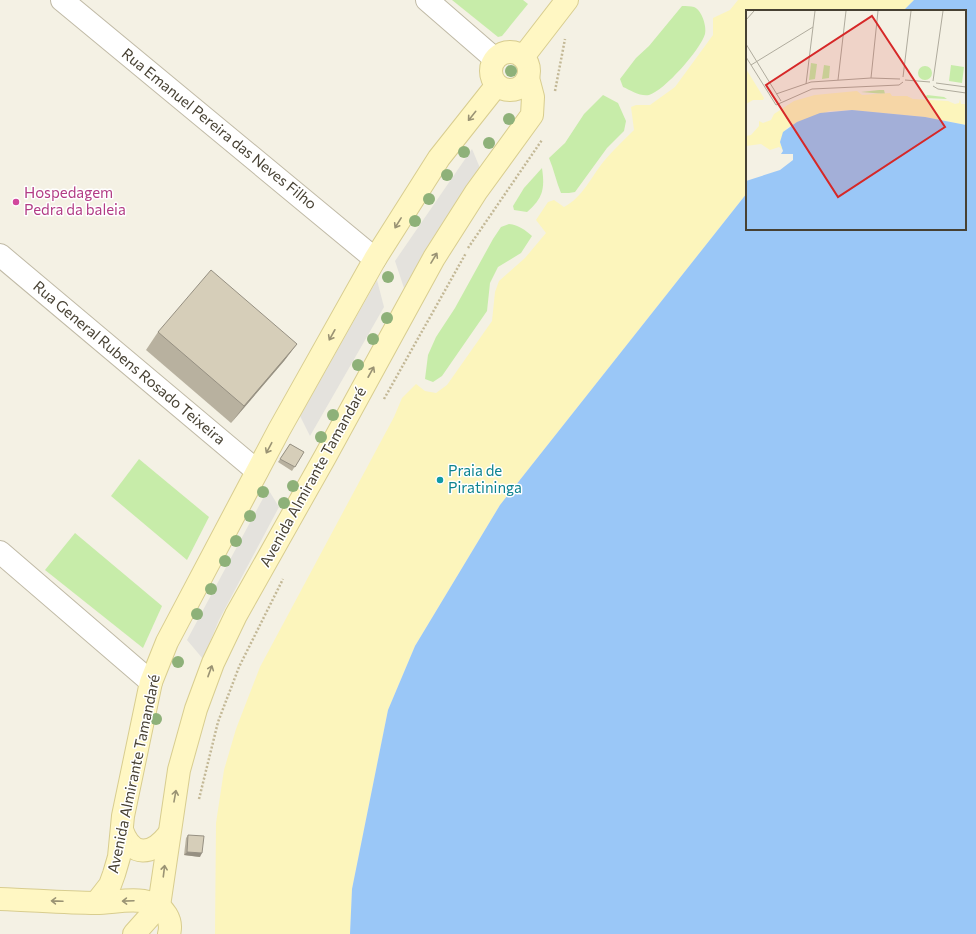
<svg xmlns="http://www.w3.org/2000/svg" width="976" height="934" font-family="Commissioner,sans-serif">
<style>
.green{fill:#c7eca9}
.sand{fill:#fcf5bc}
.parking{fill:#e4e2dd}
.water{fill:#9ac7f7}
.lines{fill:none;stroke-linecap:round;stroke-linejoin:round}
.street-casing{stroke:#c0baa6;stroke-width:24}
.secondary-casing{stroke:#d8cd8f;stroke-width:24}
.path{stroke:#c3b896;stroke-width:2.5;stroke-dasharray:2 2;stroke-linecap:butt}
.street{stroke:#fff;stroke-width:22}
.secondary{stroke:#fff7c3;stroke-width:22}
.tree{fill:#8eb179}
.wall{fill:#b8b19f}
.shaded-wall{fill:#969082}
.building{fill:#d6ceb9;stroke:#969082}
.oneway{stroke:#9a9374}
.hotel-dot{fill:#d1479c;stroke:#fff;stroke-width:1.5}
.culture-dot{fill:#0f9aa8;stroke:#fff;stroke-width:1.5}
.labels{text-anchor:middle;stroke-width:3;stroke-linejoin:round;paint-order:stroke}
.street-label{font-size:15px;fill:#474133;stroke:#fff}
.hotel-label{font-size:15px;fill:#b23c85;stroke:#fff;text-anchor:start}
.culture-label{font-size:15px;fill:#0d838f;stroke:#fff;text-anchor:start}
.inset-road{fill:none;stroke:#afab9d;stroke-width:1}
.view{fill:#d62828;fill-opacity:0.15;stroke:#d62828;stroke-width:2}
.inset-edge{fill:none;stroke:#474133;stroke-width:2}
</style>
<rect width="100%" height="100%" fill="#f4f1e4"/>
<g class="green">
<polygon points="452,0 523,0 528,4 502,36 498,37"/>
<path d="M682,6C686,6 691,6 694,7C702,10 707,27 705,34C701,49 664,91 649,95C641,97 630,90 623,87L620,79L636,58L649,46Z"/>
<path d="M603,95L618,103L626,121L624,131L607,148L575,192L569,193H561C556,181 554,170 549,158L565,143L584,114Z"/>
<path d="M542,168C545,189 543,198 527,212L514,210L513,206L524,188Z"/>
<path d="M509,224C519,225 525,230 532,236L521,253L498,267L490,283L487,311L442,376L433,382L425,379L428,355L436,337L455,308L493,239L501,227Z"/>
<polygon points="139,459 209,517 187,560 111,496"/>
<polygon points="75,533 162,606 143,648 45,570"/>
</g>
<path class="sand" d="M738,0H914L903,11H747V193L500,505L415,646L388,710L352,889L350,934H215L216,823L224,770L236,729L260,667L394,417L402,398L416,384L425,391L436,393L447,385L492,321L495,292L499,281L525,258L546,233L536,220L548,202L554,200L564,207C583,197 591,177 604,161C613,150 624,140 634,130L631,107L636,105H650L675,87L713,35V18L730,10Z"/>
<g class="parking">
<polygon points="472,149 480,168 432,239 404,288 395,261"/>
<polygon points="377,280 384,307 310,436 300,416"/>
<polygon points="268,489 279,507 219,620 203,659 187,640"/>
</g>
<polygon class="water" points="914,0 976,0 976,934 350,934 352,889 388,710 415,646 500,505 747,193 747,229 965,229 965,11 903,11"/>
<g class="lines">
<g class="street-casing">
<g id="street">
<polyline points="62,0 375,259"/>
<polyline points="427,0 495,59"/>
<polyline points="0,255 257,471"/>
<polyline points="0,552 151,682"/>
</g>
</g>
<g class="secondary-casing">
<g id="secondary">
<circle cx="510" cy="71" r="19"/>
<polyline points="523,57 567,0"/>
<path d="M122,830C132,858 152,855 168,835"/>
<path d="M0,899C32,900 64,903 96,903C113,903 135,897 151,903C164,907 173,920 169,934"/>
<polyline points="96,903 110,885 114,874 119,857 123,816 151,682 167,642 279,430 375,259 439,158 496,86"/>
<polyline points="134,934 159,906 179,770 196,709 213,663 236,615 325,457 434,258 476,192 532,115 533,97 528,78"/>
</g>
</g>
<g class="path">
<polyline points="555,91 565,39"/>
<polyline points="468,248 542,140"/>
<polyline points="384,399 466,253"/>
<polyline points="199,799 218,722 239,667 283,579"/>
</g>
<use href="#street" class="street"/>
<use href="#secondary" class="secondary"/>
</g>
<g class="tree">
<circle cx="511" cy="71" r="6"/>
<circle cx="509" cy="119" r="6"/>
<circle cx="489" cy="143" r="6"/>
<circle cx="464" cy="152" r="6"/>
<circle cx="447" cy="175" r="6"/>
<circle cx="429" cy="199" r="6"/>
<circle cx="415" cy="221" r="6"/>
<circle cx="388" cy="277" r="6"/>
<circle cx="387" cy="318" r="6"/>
<circle cx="373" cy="339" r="6"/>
<circle cx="358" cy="365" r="6"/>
<circle cx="333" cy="415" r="6"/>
<circle cx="321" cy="437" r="6"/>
<circle cx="293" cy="486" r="6"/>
<circle cx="263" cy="492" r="6"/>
<circle cx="284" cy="503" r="6"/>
<circle cx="250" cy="516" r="6"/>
<circle cx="236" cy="541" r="6"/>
<circle cx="225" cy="561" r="6"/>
<circle cx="211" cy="589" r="6"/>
<circle cx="197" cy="614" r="6"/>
<circle cx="178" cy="662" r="6"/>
<circle cx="156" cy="719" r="6"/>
</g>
<g class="wall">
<polygon points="158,332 297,344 284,361 231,423 146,350"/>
<polygon points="290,444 304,452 292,471 278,462"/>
<polygon points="188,835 200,857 184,855 186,838"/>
</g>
<g class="shaded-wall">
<polygon points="297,344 284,361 231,423 244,406"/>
<polygon points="187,852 202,853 200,857 184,855"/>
</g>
<g class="building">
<polygon points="211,270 297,344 244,406 158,332"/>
<polygon points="290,444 304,452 295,467 280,459"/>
<polygon points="188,835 204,836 202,853 187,852"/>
</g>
<defs><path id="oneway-shaft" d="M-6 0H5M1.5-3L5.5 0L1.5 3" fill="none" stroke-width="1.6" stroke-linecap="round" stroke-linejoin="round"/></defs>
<g class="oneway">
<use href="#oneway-shaft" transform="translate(472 116) rotate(129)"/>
<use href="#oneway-shaft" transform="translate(398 223) rotate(122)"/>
<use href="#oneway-shaft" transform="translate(434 258) rotate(-59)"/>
<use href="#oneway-shaft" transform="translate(332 335) rotate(119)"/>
<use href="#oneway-shaft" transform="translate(371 372) rotate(-61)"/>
<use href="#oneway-shaft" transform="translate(269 448) rotate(118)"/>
<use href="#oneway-shaft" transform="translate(210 671) rotate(-70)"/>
<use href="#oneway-shaft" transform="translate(175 796) rotate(-80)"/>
<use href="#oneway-shaft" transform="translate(164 871) rotate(-83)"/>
<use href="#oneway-shaft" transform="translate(57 901) rotate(-178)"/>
<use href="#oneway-shaft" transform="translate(128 901) rotate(178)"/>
</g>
<circle class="hotel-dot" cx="16" cy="202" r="4"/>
<circle class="culture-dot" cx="440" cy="480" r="4"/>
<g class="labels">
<g class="street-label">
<text transform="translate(219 129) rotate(39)" y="5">Rua Emanuel Pereira das Neves Filho</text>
<text transform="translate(129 363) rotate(40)" y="5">Rua General Rubens Rosado Teixeira</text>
<text transform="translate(313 477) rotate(-61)" y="5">Avenida Almirante Tamandaré</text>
<text transform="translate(134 774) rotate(-78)" y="5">Avenida Almirante Tamandaré</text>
</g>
<g class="hotel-label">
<text x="24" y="198">Hospedagem<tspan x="24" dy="17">Pedra da baleia</tspan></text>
</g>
<g class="culture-label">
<text x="448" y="476">Praia de<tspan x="448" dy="17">Piratininga</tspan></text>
</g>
</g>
<g transform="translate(746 10)">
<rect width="220" height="220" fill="#f4f1e4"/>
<path d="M65,53L71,54L69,69L63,70ZM78,55L84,56L83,68L76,69ZM205,55L218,57L216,73L203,71ZM172 63a7 7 0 1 1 14 0a7 7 0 1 1-14 0ZM133,80H138L139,84L115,82ZM181,85L198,87L201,89L179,88Z" fill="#c7eca9"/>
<path d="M0,59L18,88L17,90H7L0,94ZM111,81L116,85L144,83L146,86H161L167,89L202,91L209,94L213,93L214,89L215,94H220V115L179,107L106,100L83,101L41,118L34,132L37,140L33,137L24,140L15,134L0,136V126L5,125L13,116V111L17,113L25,110L28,104L48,91L69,85Z" fill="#fcf5bc"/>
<path d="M106,100L179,107L220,115V219H0V171L34,160L47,150V144H35L37,141L34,132L37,122L51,112L74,103Z" fill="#9ac7f7"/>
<path class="inset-road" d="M0,10L8,1M0,34L35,91M0,47L30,95L66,79L153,75L157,72M5,55L67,17M157,67L165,1M125,68L132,1M92,70L100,1M159,70L184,72M187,71L197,1M190,73L220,77M60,74L69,1M187,76L192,79L220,83M30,84L65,72L125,68L154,69"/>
<path class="view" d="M126,6L199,117L92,187L20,75Z"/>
<rect width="220" height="220" class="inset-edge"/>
</g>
</svg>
